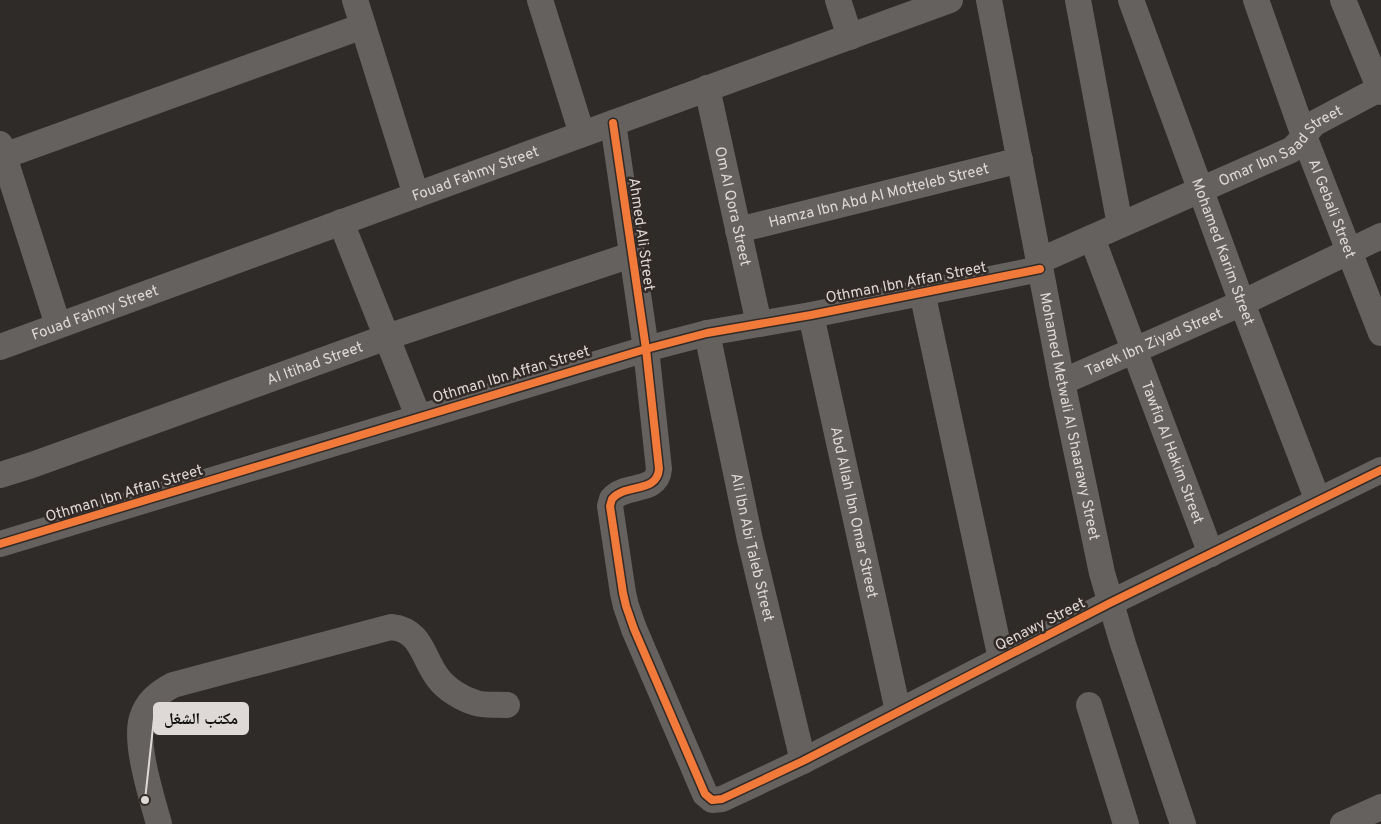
<svg xmlns="http://www.w3.org/2000/svg" width="1381" height="824" font-family="Overpass,'Noto Naskh Arabic',sans-serif">
<style>
.lines{fill:none;stroke-linecap:round;stroke-linejoin:round}
.minor{stroke:#65615f;stroke-width:26}
.cycleway-casing{stroke:#322a26;stroke-width:11}
.cycleway{stroke:#f17a3a;stroke-width:8}
.labels{text-anchor:middle;stroke-width:5;stroke-linejoin:round;paint-order:stroke}
.street-label{font-size:15px;fill:#ded9d6;stroke:#322a26}
.leader{fill:none;stroke:#ded9d6;stroke-width:2}
.callout-dot{fill:#ded9d6;stroke:#322a26;stroke-width:2}
.callout{fill:#ded9d6;stroke:#ded9d6;stroke-width:2}
.callout-label{font-size:16px;text-anchor:middle;font-weight:bold;fill:#111}
</style>
<rect width="100%" height="100%" fill="#2f2b29"/>
<g class="lines">
<g class="minor">
<polyline points="355,0 416,195"/>
<polyline points="540,0 582,134"/>
<polyline points="838,0 850,37"/>
<path id="s1" d="M989,0L1062,382L1102,573L1123,644L1183,824"/>
<polyline points="1078,0 1120,225"/>
<path id="s2" d="M1131,0L1242,303L1318,501"/>
<path id="s3" d="M1256,0L1304,136L1381,333"/>
<polyline points="1343,0 1381,92"/>
<path id="s4" d="M707,88L759,324"/>
<path d="M613,123L646,349L659,469C657,494 625,483 612,499L610,506L623,593L626,606L634,629L705,794L712,800L722,799L803,761L1110,603L1381,470"/>
<polyline points="0,144 58,325"/>
<polyline points="4,156 363,26"/>
<polyline points="341,222 418,416"/>
<path id="s5" d="M738,230L1020,160"/>
<path id="s6" d="M1092,238L1211,554"/>
<path id="s7" d="M1039,261L1291,150C1302,142 1306,131 1315,123L1381,88"/>
<polyline points="922,292 1001,659"/>
<path id="s8" d="M811,315L898,711"/>
<path id="s9" d="M707,333L750,540L803,761"/>
<path id="s10" d="M0,347L950,0"/>
<path id="s11" d="M1062,382L1242,303L1381,236"/>
<path id="s12" d="M0,475L32,465L387,337L631,255"/>
<polyline points="0,544 646,349 707,333 811,315 1040,269"/>
<polyline points="1089,705 1126,824"/>
<path d="M159,824C152,798 134,743 142,718C147,702 158,693 173,685L391,627C422,630 422,657 438,678C446,689 462,699 476,703C485,706 497,704 507,705"/>
<polyline points="1343,824 1381,807"/>
</g>
<g class="cycleway-casing">
<g id="cycleway">
<path d="M613,123L646,349L659,469C657,494 625,483 612,499L610,506L623,593L626,606L634,629L705,794L712,800L722,799L803,761L1110,603L1381,470"/>
<polyline points="0,544 646,349 707,333 811,315 1040,269"/>
</g>
</g>
<use href="#cycleway" class="cycleway"/>
</g>
<g class="labels">
<g class="street-label">
<text dy="5" stroke="none"><textPath href="#s7" startOffset="269">Omar Ibn Saad Street</textPath></text>
<text dy="5" stroke="none"><textPath href="#s10" startOffset="506">Fouad Fahmy Street</textPath></text>
<text dy="5" stroke="none"><textPath href="#s5" startOffset="145">Hamza Ibn Abd Al Motteleb Street</textPath></text>
<text dy="5" stroke="none"><textPath href="#s4" startOffset="121">Om Al Qora Street</textPath></text>
<text dy="5" stroke="none"><textPath href="#s3" startOffset="222">Al Gebali Street</textPath></text>
<text transform="translate(642 234) rotate(82)" y="5">Ahmed Ali Street</text>
<text dy="5" stroke="none"><textPath href="#s2" startOffset="268">Mohamed Karim Street</textPath></text>
<text transform="translate(906 282) rotate(-11)" y="5">Othman Ibn Affan Street</text>
<text dy="5" stroke="none"><textPath href="#s10" startOffset="101">Fouad Fahmy Street</textPath></text>
<text dy="5" stroke="none"><textPath href="#s11" startOffset="100">Tarek Ibn Ziyad Street</textPath></text>
<text dy="5" stroke="none"><textPath href="#s12" startOffset="334">Al Itihad Street</textPath></text>
<text transform="translate(511 374) rotate(-17)" y="5">Othman Ibn Affan Street</text>
<text dy="5" stroke="none"><textPath href="#s1" startOffset="424">Mohamed Metwali Al Shaarawy Street</textPath></text>
<text dy="5" stroke="none"><textPath href="#s6" startOffset="229">Tawfiq Al Hakim Street</textPath></text>
<text transform="translate(124 493) rotate(-17)" y="5">Othman Ibn Affan Street</text>
<text dy="5" stroke="none"><textPath href="#s8" startOffset="202">Abd Allah Ibn Omar Street</textPath></text>
<text dy="5" stroke="none"><textPath href="#s9" startOffset="219">Ali Ibn Abi Taleb Street</textPath></text>
<text transform="translate(1040 624) rotate(-27)" y="5">Qenawy Street</text>
</g>
</g>
<path class="leader" d="M145 800L154 718"/>
<circle class="callout-dot" cx="145" cy="800" r="5"/>
<rect class="callout" x="154" y="703" width="94" height="31" rx="5"/>
<g class="callout-label">
<text x="201" y="724">مكتب الشغل</text>
</g>
</svg>
